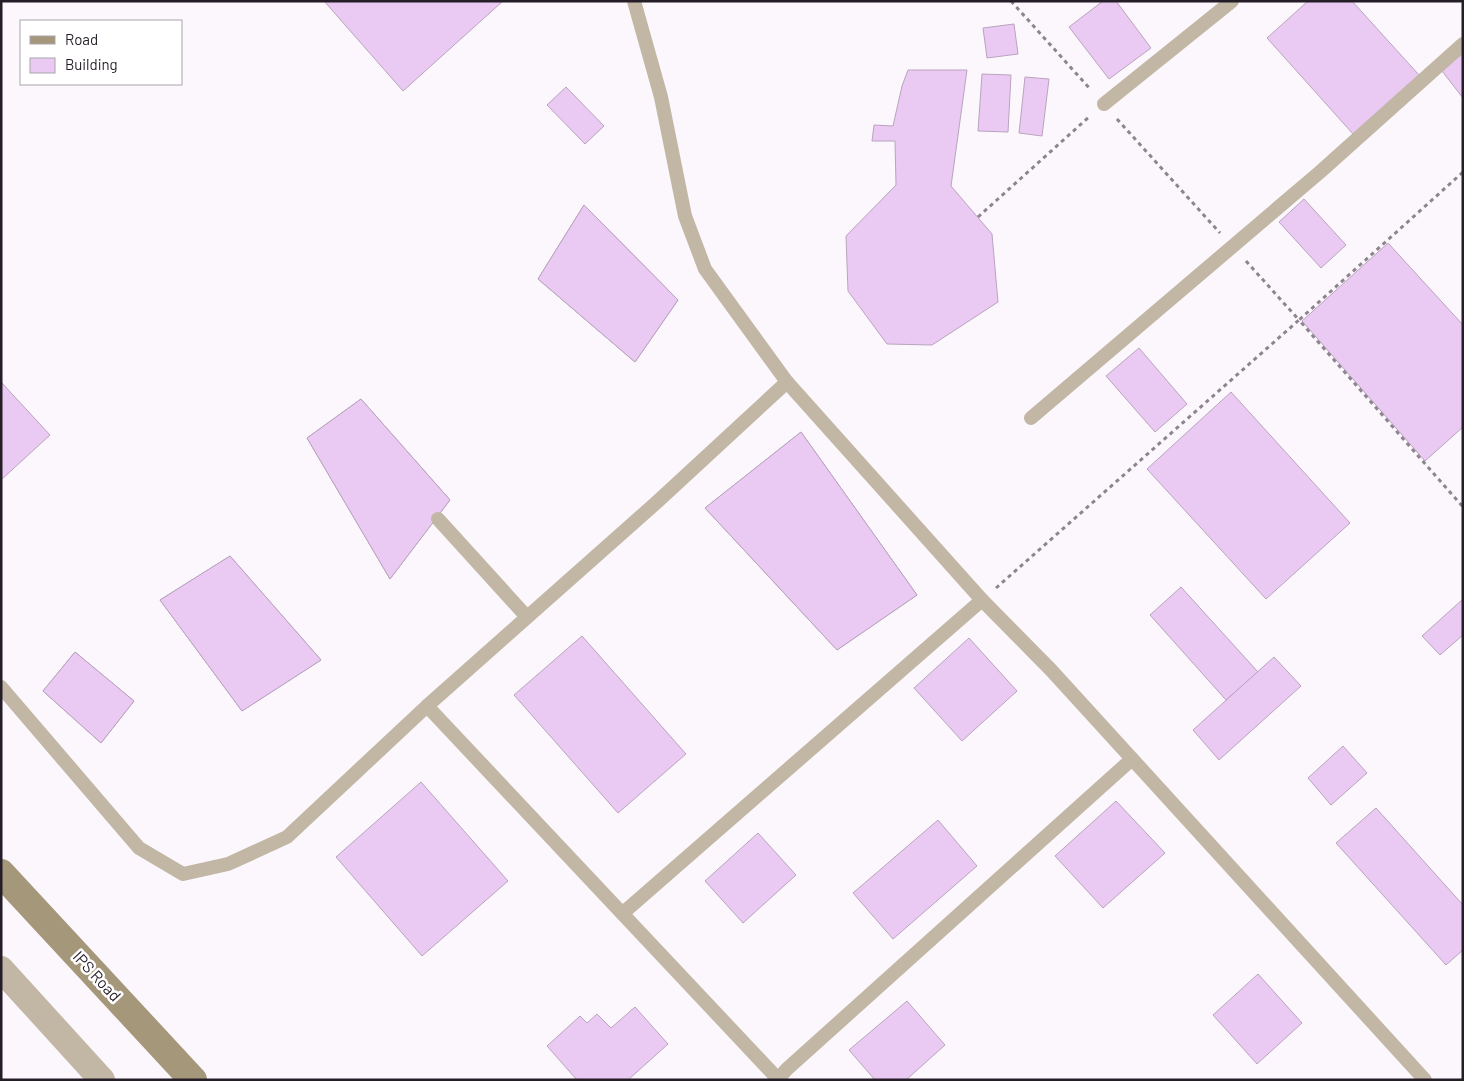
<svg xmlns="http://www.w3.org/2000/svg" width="1464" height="1081" font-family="Barlow,sans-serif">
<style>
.building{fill:#eacaf2;stroke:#b9a4bf}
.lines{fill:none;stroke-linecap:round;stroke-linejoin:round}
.path{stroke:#8c858d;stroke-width:3;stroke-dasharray:4 4;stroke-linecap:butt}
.lane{stroke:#c1b7a4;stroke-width:14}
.street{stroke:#c1b7a4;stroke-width:26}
.secondary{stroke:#a5977a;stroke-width:28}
.labels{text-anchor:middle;stroke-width:5;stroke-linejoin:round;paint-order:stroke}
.street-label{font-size:16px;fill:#251d27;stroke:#fff}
</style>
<rect width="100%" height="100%" fill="#fcf7fd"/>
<g class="building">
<polygon points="324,1 503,1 403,91"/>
<polygon points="1103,1 1116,1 1151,48 1109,79 1069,27"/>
<polygon points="1308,1 1352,1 1419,75 1353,134 1267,38"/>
<polygon points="1014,24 1018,54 987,58 983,28"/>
<polygon points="1463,53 1463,98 1442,71"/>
<polygon points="908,70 967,70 951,186 992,234 998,302 932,345 887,344 848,291 846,236 896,185 895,141 872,141 874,125 893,126 902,86"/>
<polygon points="982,74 1011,75 1008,132 978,131"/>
<polygon points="1025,77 1049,79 1042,136 1019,133"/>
<polygon points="566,87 604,126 585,144 547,105"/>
<polygon points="1304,199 1346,245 1321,268 1279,222"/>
<polygon points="584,205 678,300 635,362 538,279"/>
<polygon points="584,205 678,300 635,362 538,279"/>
<polygon points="1388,243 1463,325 1463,427 1425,461 1302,321"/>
<polygon points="1139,348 1187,404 1155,432 1106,376"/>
<polygon points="1,382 50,435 1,480"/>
<polygon points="1231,392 1350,523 1266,599 1147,469"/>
<polygon points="361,399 450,500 390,579 307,438"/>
<polygon points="361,399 450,500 390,579 307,438"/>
<polygon points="801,432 917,595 837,650 705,508"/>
<polygon points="801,432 917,595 837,650 705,508"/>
<polygon points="230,556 321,660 242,711 160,600"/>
<polygon points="230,556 321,660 242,711 160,600"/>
<polygon points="1181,587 1258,672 1226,700 1150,615"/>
<polygon points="1463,599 1463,635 1440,655 1422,636"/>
<polygon points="582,636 686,754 618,813 514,695"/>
<polygon points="969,638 1017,691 962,741 914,688"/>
<polygon points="75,652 134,701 101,743 43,691"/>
<polygon points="75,652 134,701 101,743 43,691"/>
<polygon points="1274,657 1301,686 1219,760 1193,730"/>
<polygon points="1343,746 1367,773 1331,805 1308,778"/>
<polygon points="421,782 508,881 422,956 336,857"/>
<polygon points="1116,801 1165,853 1103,908 1055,856"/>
<polygon points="1376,808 1463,905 1463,950 1446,965 1336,843"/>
<polygon points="938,820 977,866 893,939 853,893"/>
<polygon points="758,833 796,875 743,923 705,881"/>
<polygon points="1258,974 1302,1023 1257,1064 1213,1015"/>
<polygon points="907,1001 945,1045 906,1080 875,1080 849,1050"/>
<polygon points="635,1007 668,1044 628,1080 577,1080 547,1046 580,1016 587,1023 597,1014 611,1028"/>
</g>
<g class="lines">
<g class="path">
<polyline points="1011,1 1091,90"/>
<polyline points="1117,119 1220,233"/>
<polyline points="978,217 1090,116"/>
<polyline points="1246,261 1299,320 1463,172"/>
<polyline points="996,588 1299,320 1463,507"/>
</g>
<g class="lane">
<polyline points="634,1 661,97 685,216 705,269 787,382 982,600 1051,670 1425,1080"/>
<polyline points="1104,104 1232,1"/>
<polyline points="1031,418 1320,172 1463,44"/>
<polyline points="438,519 527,617"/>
<polyline points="1,687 139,848 183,874 228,864 287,837 427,706 657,502 787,382"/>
<polyline points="427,706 777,1078"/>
<polyline points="623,913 982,600"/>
<polyline points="777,1080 787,1069 1132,759"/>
</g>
<polyline class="street" points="1,969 102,1080"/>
<polyline class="secondary" points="1,873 193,1080"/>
</g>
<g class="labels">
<g class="street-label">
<text transform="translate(97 976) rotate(47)" y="6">IPS Road</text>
</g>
</g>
<rect width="1464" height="1081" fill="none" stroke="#251d27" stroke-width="5"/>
<rect x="20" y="20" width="162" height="65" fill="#ffffff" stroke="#a8a5a9"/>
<rect x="30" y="36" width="25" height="8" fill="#a5977a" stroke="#a8a5a9"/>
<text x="65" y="45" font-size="15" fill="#251d27">Road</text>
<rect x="30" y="58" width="25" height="15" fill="#eacaf2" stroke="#a8a5a9"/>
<text x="65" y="70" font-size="15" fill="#251d27">Building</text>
</svg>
